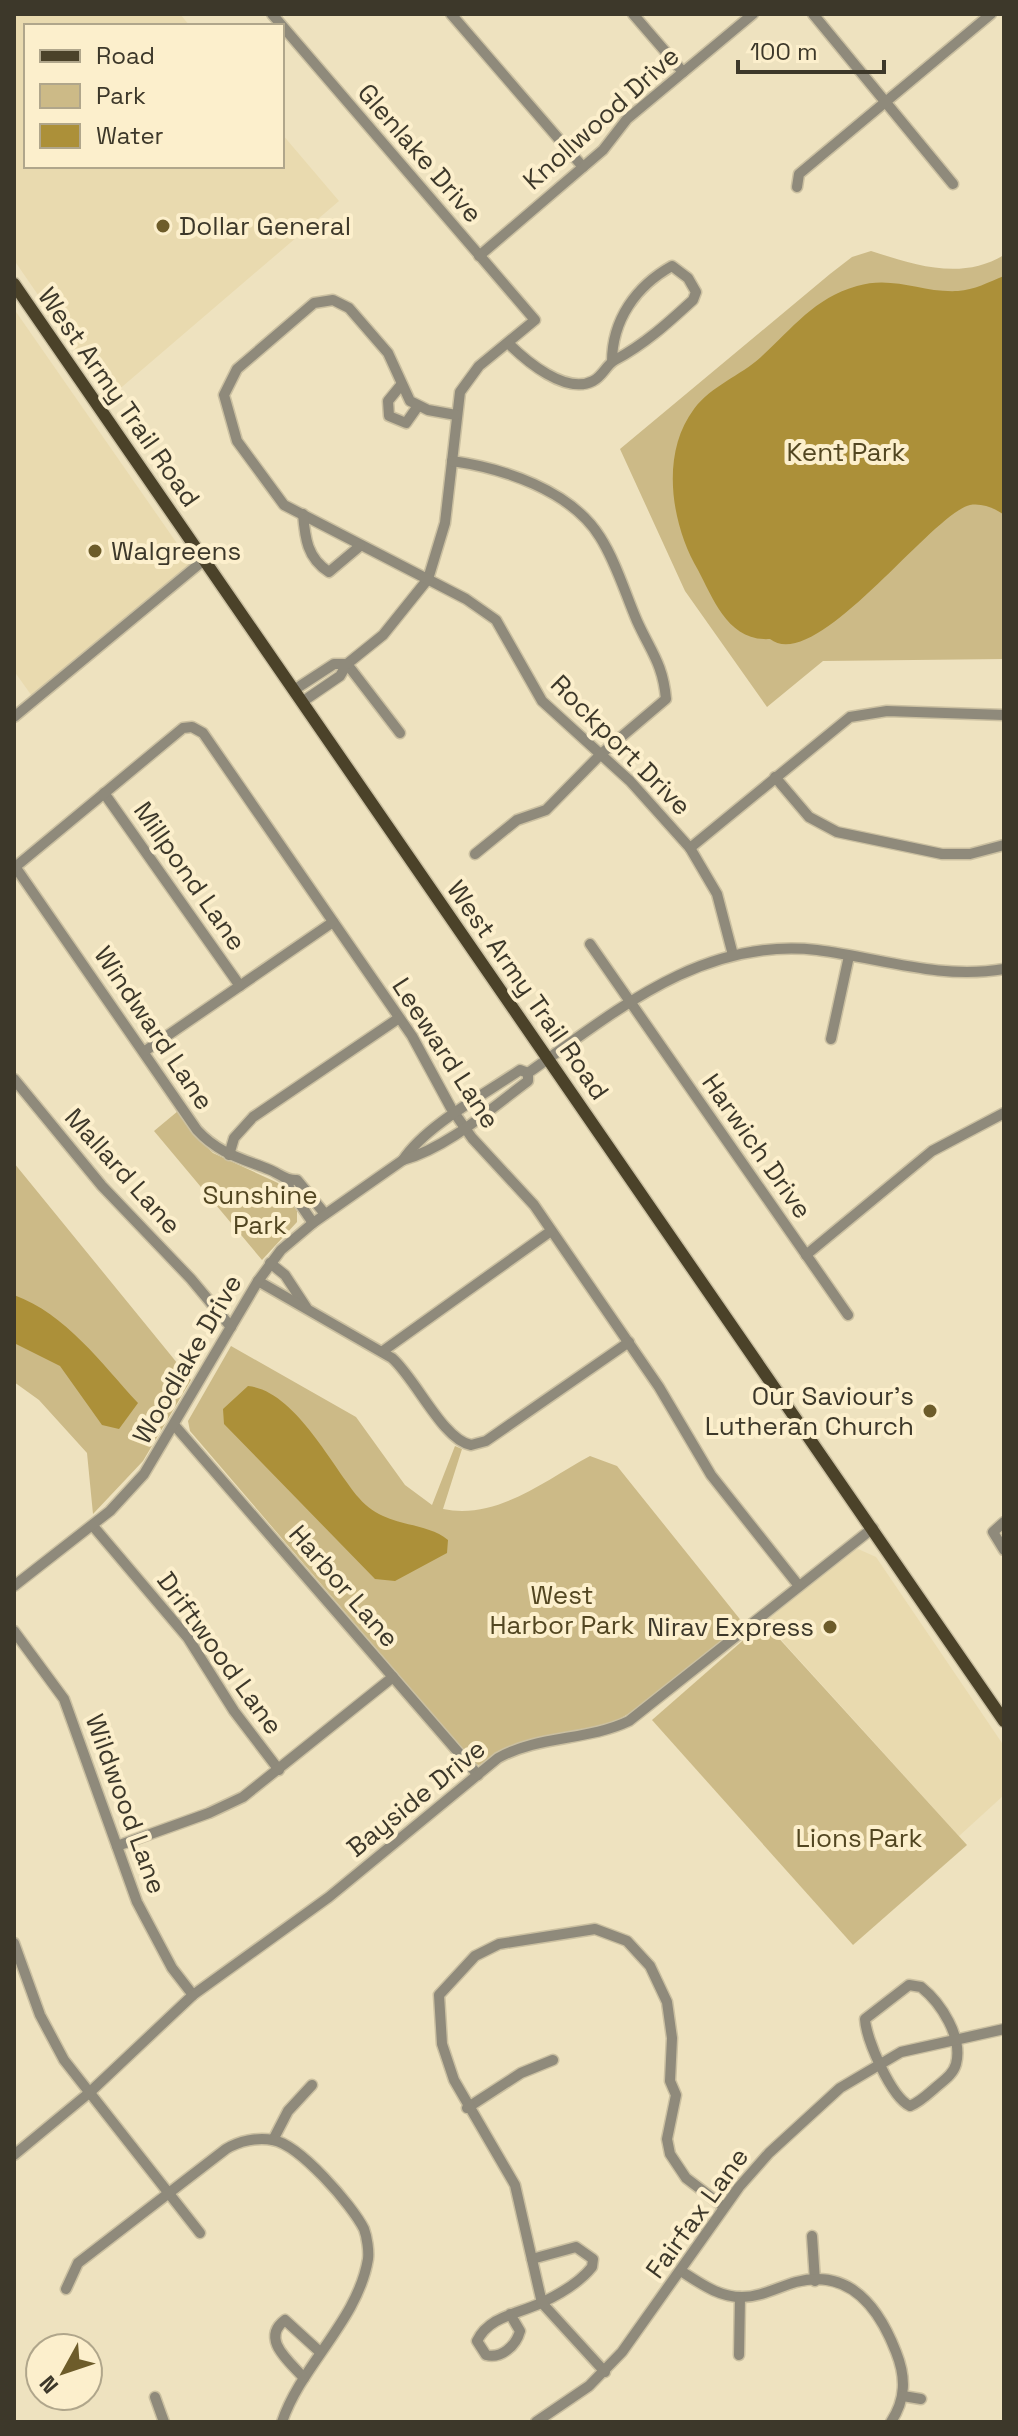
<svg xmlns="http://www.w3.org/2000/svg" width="1018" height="2436" font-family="'Space Grotesk',sans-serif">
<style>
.built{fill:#e9daaf}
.green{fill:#ccba87}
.water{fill:#ac9039}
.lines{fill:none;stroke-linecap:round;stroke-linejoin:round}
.minor-casing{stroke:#cbc0a1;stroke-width:13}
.major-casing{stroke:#cbc0a1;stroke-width:15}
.minor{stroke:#8f8a7b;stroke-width:10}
.major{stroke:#4b4229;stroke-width:12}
.poi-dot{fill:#6d5c2a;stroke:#fcefcc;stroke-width:3}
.labels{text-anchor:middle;stroke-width:8;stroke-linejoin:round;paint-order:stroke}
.street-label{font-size:26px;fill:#3d382a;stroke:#fcefcc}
.poi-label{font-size:26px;fill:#3d382a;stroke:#fcefcc;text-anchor:start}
.park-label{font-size:26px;fill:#524621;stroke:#fcefcc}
</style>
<rect width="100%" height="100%" fill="#eee2bf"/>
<g class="built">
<polygon points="14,14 180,14 190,26 26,26 26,166 282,166 282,134 339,201 109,398 14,260"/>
<polygon points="14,309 192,565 32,696 14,671"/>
<polygon points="858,1549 876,1557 1004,1746 1004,1795 959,1836 765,1622 849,1553"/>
</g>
<g class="green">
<path d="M871,251C915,265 961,281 1004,255V659L823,661L767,707L685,591L620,449L830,274L852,257Z"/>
<polygon points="178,1111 193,1134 213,1153 278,1183 297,1211 297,1222 262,1260 154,1131"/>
<polygon points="14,1163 191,1380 143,1461 93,1514 87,1453 39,1400 14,1382"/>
<path d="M231,1346L356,1417L405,1485L432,1505L455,1446L462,1449L443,1509C497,1520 544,1481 590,1456L617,1466L743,1623L633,1711L613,1723L518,1743L479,1765L475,1764L190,1431L188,1421Z"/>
<polygon points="764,1622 967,1845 853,1945 652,1720"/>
</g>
<g class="water">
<path d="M1004,276V515C995,508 982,503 970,505C930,515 816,675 770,639C728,642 713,598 698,570C671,524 660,454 694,409C711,386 740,376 761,357C792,329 814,298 857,286C893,275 922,293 958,291C974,290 989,282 1004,276Z"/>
<path d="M14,1295C66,1314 101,1363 138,1403L119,1429L102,1425L60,1366L14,1343Z"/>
<path d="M248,1386C295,1391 331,1465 359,1498C385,1529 424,1520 448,1540L447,1553L395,1581L375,1579L224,1424L223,1409Z"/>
</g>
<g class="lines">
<g class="minor-casing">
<g id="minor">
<polyline points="272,14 535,320 479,366 460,392 445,523 428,579 383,635 347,664 340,676 302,702"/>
<polyline points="451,14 583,167"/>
<polyline points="633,14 683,72"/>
<polyline points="813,14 953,184"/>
<polyline points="797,187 799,174 991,14"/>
<polyline points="479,256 603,150 627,119 753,14"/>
<path d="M508,343C526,361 566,395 593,381C603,376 606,365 615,360C645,344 668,323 693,300L696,292L688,278L672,266C636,286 612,320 612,362"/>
<polyline points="401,385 388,401 389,416 406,423 418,406"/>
<polyline points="456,415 428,410 410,401 388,353 349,308 333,300 314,303 237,369 224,395 237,441 284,505 466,599 496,620 542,701 630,781 690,848 717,894 733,955"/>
<path d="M452,461C502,468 571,490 600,537C616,562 625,593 637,621C651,652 663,664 666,699L601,754L546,810L517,820L475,854"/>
<path d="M303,514C305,538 307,558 329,572L360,546"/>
<polyline points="347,664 400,733"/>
<polyline points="294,690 334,664 347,664"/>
<polyline points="14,717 204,560"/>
<polyline points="775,777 809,817 837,832 942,854 970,854 1004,845"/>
<polyline points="104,793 240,986"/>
<polyline points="690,848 850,717 887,711 1004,715"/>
<path d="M14,865L197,1130C218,1153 240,1158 268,1169C279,1173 286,1181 297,1180L325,1214"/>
<polyline points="14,868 183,728 192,727 203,733 412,1036 451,1108 472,1138 534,1205 659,1387 711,1475 799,1586"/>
<polyline points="590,944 848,1315"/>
<polyline points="831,1039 849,956"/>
<polyline points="145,1051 333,922"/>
<polyline points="14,1079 102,1186 191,1279 231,1327"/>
<polyline points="229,1155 234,1138 253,1117 399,1018"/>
<path d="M403,1160C426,1125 485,1094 520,1070L528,1073"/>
<polyline points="288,1181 289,1188 313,1223"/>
<polyline points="806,1255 932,1151 1004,1113"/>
<polyline points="270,1263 285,1275 306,1307"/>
<path d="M258,1281L392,1358C416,1379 443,1440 471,1445L486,1441L629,1342"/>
<polyline points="383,1351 551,1231"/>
<polyline points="175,1426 478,1775"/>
<polyline points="1004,1522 993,1532 1004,1550"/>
<polyline points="93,1526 188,1638 234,1711 279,1770"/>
<path d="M14,1586L110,1511L144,1474L258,1281L281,1250L313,1223L403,1160C449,1147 490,1109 528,1081V1073C616,1011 702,937 817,950C881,958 939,980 1004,969"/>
<polyline points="14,1631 64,1699 137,1902 172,1968 193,1995"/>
<polyline points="117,1846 209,1813 243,1797 393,1677"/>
<polyline points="14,1943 40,2015 64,2060 200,2233"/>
<path d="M909,1985L921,1987C941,2003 963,2037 956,2064C953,2075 943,2081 935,2088C927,2095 920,2102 910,2106C891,2097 866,2039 865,2019Z"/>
<polyline points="467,2108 521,2073 553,2060"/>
<polyline points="273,2140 288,2111 312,2085"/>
<path d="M14,2155L89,2093L193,1995L329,1897L498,1758C539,1735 587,1741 629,1721L873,1528"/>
<polyline points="812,2236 815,2281"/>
<path d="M681,2271C700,2283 718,2297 742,2297C761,2297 778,2287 796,2282C850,2268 879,2308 896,2352C906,2377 906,2399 891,2422"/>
<path d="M66,2289L78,2263L226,2149C239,2141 257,2137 273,2140C300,2145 352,2205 364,2229C367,2237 369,2251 368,2259C358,2320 301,2365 282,2422"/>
<path d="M510,2314L520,2331C516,2346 501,2359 486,2355L477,2341C489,2316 518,2314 541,2303C558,2295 580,2282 592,2267L593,2259L576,2247L532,2259"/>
<polyline points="739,2355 740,2297"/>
<polyline points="605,2372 542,2303 515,2185 454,2080 442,2044 439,1995 475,1956 499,1944 595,1929 627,1941 650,1966 667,2002 672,2038 670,2081 676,2095 667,2139 670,2154 686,2178 724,2207"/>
<path d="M304,2378C289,2361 260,2339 285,2320L320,2352"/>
<polyline points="903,2396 921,2399"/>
<polyline points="155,2397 164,2422"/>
<polyline points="536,2422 589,2386 622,2352 739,2187 769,2153 840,2088 901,2052 1004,2029"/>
</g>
</g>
<g class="major-casing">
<polyline id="major" points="14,284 1004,1721"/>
</g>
<use href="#minor" class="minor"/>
<use href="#major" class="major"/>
</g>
<g class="poi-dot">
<circle cx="163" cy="226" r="8"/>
<circle cx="95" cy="551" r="8"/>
<circle cx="930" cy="1411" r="8"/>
<circle cx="830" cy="1627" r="8"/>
</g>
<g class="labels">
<g class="street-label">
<text transform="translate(601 118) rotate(-42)" y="9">Knollwood Drive</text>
<text transform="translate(420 153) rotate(49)" y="9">Glenlake Drive</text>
<text transform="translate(119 397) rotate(55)" y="9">West Army Trail Road</text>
<text transform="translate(621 745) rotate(45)" y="9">Rockport Drive</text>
<text transform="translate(190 876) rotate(55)" y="9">Millpond Lane</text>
<text transform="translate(528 990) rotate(55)" y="9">West Army Trail Road</text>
<text transform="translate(154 1028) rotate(56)" y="9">Windward Lane</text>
<text transform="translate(446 1053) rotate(57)" y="9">Leeward Lane</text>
<text transform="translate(757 1146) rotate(55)" y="9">Harwich Drive</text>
<text transform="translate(123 1171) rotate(48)" y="9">Mallard Lane</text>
<text transform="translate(187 1359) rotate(-60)" y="9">Woodlake Drive</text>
<text transform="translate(344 1586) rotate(49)" y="9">Harbor Lane</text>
<text transform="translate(220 1653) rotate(54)" y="9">Driftwood Lane</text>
<text transform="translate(416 1798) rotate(-39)" y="9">Bayside Drive</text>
<text transform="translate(126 1804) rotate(70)" y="9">Wildwood Lane</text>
<text transform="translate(697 2213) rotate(-54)" y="9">Fairfax Lane</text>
</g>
<g class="poi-label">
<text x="179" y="235">Dollar General</text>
<text x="111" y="560">Walgreens</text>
<text x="914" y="1405" text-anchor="end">Our Saviour's<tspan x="914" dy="30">Lutheran Church</tspan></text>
<text x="814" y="1636" text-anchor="end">Nirav Express</text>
</g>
<g class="park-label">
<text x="846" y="461">Kent Park</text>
<text x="260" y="1204">Sunshine<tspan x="260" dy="30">Park</tspan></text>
<text x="562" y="1604">West<tspan x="562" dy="30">Harbor Park</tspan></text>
<text x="859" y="1847">Lions Park</text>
</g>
</g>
<rect width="1018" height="2436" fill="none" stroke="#3d382a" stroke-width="32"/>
<rect x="24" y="24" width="260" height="144" fill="#fcefcc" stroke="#b0a68b" stroke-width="2"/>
<rect x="40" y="50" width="40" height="12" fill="#4b4229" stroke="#b0a68b" stroke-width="2"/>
<text x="96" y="64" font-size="24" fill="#3d382a">Road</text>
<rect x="40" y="84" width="40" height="24" fill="#ccba87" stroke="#b0a68b" stroke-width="2"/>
<text x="96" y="104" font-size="24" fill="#3d382a">Park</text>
<rect x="40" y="124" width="40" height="24" fill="#ac9039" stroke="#b0a68b" stroke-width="2"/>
<text x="96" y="144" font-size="24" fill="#3d382a">Water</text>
<g transform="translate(64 2372) rotate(230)"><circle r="38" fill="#fcefcc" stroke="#b0a68b" stroke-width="2"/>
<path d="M0-6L14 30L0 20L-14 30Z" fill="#6d5c2a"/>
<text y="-12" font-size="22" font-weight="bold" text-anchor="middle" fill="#3d382a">N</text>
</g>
<path d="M738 60v12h146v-12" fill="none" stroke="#3d382a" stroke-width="4"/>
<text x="750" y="60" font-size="24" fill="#3d382a" stroke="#fcefcc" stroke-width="6" paint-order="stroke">100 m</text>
</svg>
